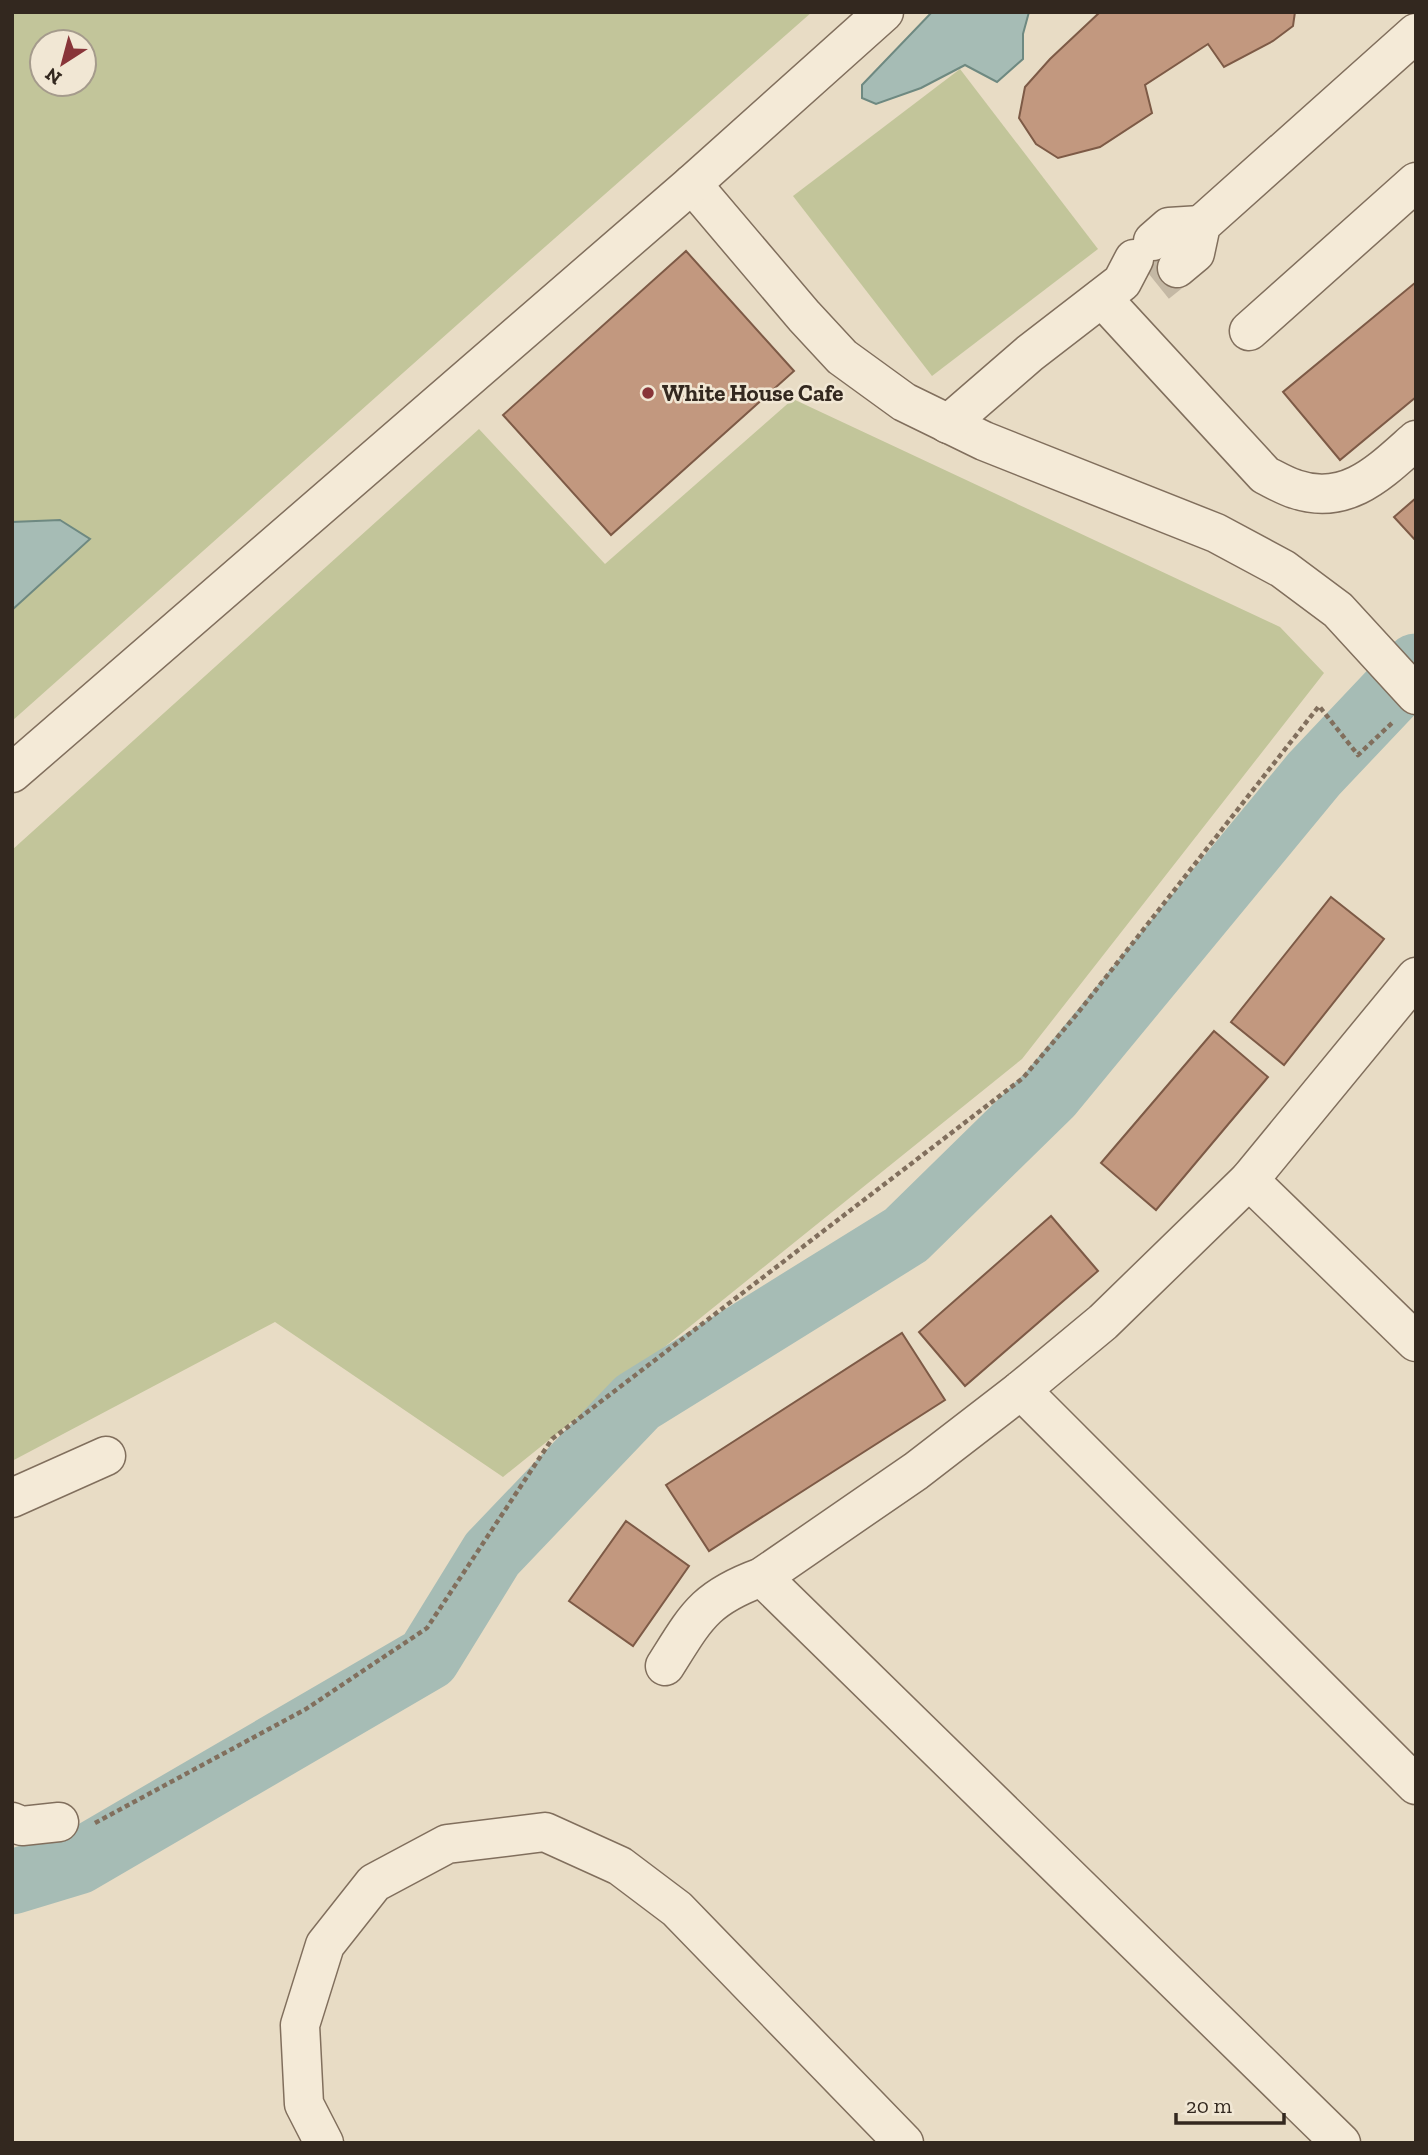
<svg xmlns="http://www.w3.org/2000/svg" width="1428" height="2155" font-family="'Zilla Slab',serif">
<style>
.green{fill:#c2c59a;fill-rule:evenodd}
.water{fill:#a6bcb5;stroke:#6e8981;stroke-width:2}
.lines{fill:none;stroke-linecap:round;stroke-linejoin:round}
.river{stroke:#a6bcb5;stroke-width:65}
.building{fill:#c2987f;stroke:#7d5a46;stroke-width:2}
.minor-tunnel{stroke:#c4b8a4;stroke-width:38;stroke-dasharray:38 19;stroke-linecap:butt}
.minor-casing{stroke:#816f5d;stroke-width:41}
.path{stroke:#816f5d;stroke-width:4.5;stroke-dasharray:5 3.5;stroke-linecap:butt}
.minor{stroke:#f4ead7;stroke-width:38}
.poi-dot{fill:#883539;stroke:#f1e7d4;stroke-width:2.5}
.labels{text-anchor:middle;stroke-width:5;stroke-linejoin:round;paint-order:stroke}
.poi-label{font-size:23px;font-weight:bold;fill:#33281f;stroke:#f1e7d4;text-anchor:start}
</style>
<rect width="100%" height="100%" fill="#e8dcc5"/>
<g class="green">
<path d="M12,12H812L521,268L12,721ZM42,42H84V84H42Z"/>
<polygon points="960,69 1098,249 932,376 793,196"/>
<polygon points="793,399 1280,627 1324,673 1022,1059 503,1477 275,1322 12,1461 12,850 479,429 605,564"/>
</g>
<g class="water">
<polygon points="932,12 1029,12 1023,34 1023,59 997,82 965,65 921,88 876,104 862,98 862,85"/>
<polygon points="60,520 90,539 12,610 12,522"/>
</g>
<g class="lines">
<polyline class="river" points="12,1882 78,1862 428,1658 492,1554 637,1402 906,1235 1050,1094 1314,774 1416,666"/>
</g>
<g class="building">
<polygon points="1100,12 1295,12 1293,26 1273,41 1224,67 1208,44 1145,85 1152,113 1100,147 1058,158 1036,144 1019,118 1025,87 1050,59"/>
<polygon points="686,251 794,371 611,535 503,415"/>
<polygon points="1416,282 1416,397 1340,460 1283,392"/>
<polygon points="1416,498 1416,541 1394,517"/>
<polygon points="1331,897 1384,939 1284,1065 1231,1022"/>
<polygon points="1214,1031 1268,1077 1156,1210 1101,1163"/>
<polygon points="1051,1216 1098,1271 965,1386 919,1332"/>
<polygon points="902,1333 945,1400 709,1551 666,1485"/>
<polygon points="626,1521 689,1566 633,1646 569,1601"/>
</g>
<g class="lines">
<polyline class="minor-tunnel" points="1157,284 1177,268"/>
<g class="minor-casing">
<g id="minor">
<polyline points="692,184 804,316 842,357 904,402 984,441 1216,533 1283,569 1338,610 1416,695"/>
<polyline points="1153,241 1169,227 1201,225"/>
<polyline points="1177,268 1195,253 1201,225 1416,33"/>
<path d="M1102,298L1265,475C1275,480 1285,486 1295,489C1347,507 1381,471 1416,440"/>
<polyline points="1249,331 1416,182"/>
<polyline points="948,424 1030,353 1122,282 1134,259"/>
<polyline points="12,773 692,184 884,12"/>
<polyline points="1249,1180 1416,1342"/>
<polyline points="1021,1390 1416,1785"/>
<polyline points="12,1498 106,1456"/>
<polyline points="762,1577 1341,2143"/>
<path d="M665,1666C696,1617 704,1598 762,1577L916,1471L1021,1390L1103,1322L1249,1180L1416,977"/>
<polyline points="12,1822 22,1826 59,1822"/>
<polyline points="324,2143 304,2104 300,2025 325,1945 374,1883 447,1844 545,1832 620,1866 677,1909 904,2143"/>
</g>
</g>
<polyline class="path" points="95,1823 306,1709 427,1628 552,1439 1023,1078 1077,1014 1319,706 1358,755 1392,723"/>
<use href="#minor" class="minor"/>
</g>
<circle class="poi-dot" cx="648" cy="393" r="7"/>
<g class="labels">
<g class="poi-label">
<text x="662" y="401">White House Cafe</text>
</g>
</g>
<rect width="1428" height="2155" fill="none" stroke="#33281f" stroke-width="28"/>
<g transform="translate(63 63) rotate(216)"><circle r="33" fill="#f1e7d4" stroke="#a59b8c" stroke-width="2"/>
<path d="M0-5L12 26L0 18L-12 26Z" fill="#883539"/>
<text y="-10" font-size="19" font-weight="bold" text-anchor="middle" fill="#33281f">N</text>
</g>
<path d="M1176 2113v10h108v-10" fill="none" stroke="#33281f" stroke-width="3.5"/>
<text x="1186" y="2113" font-size="21" fill="#33281f" stroke="#f1e7d4" stroke-width="5" paint-order="stroke">20 m</text>
</svg>
